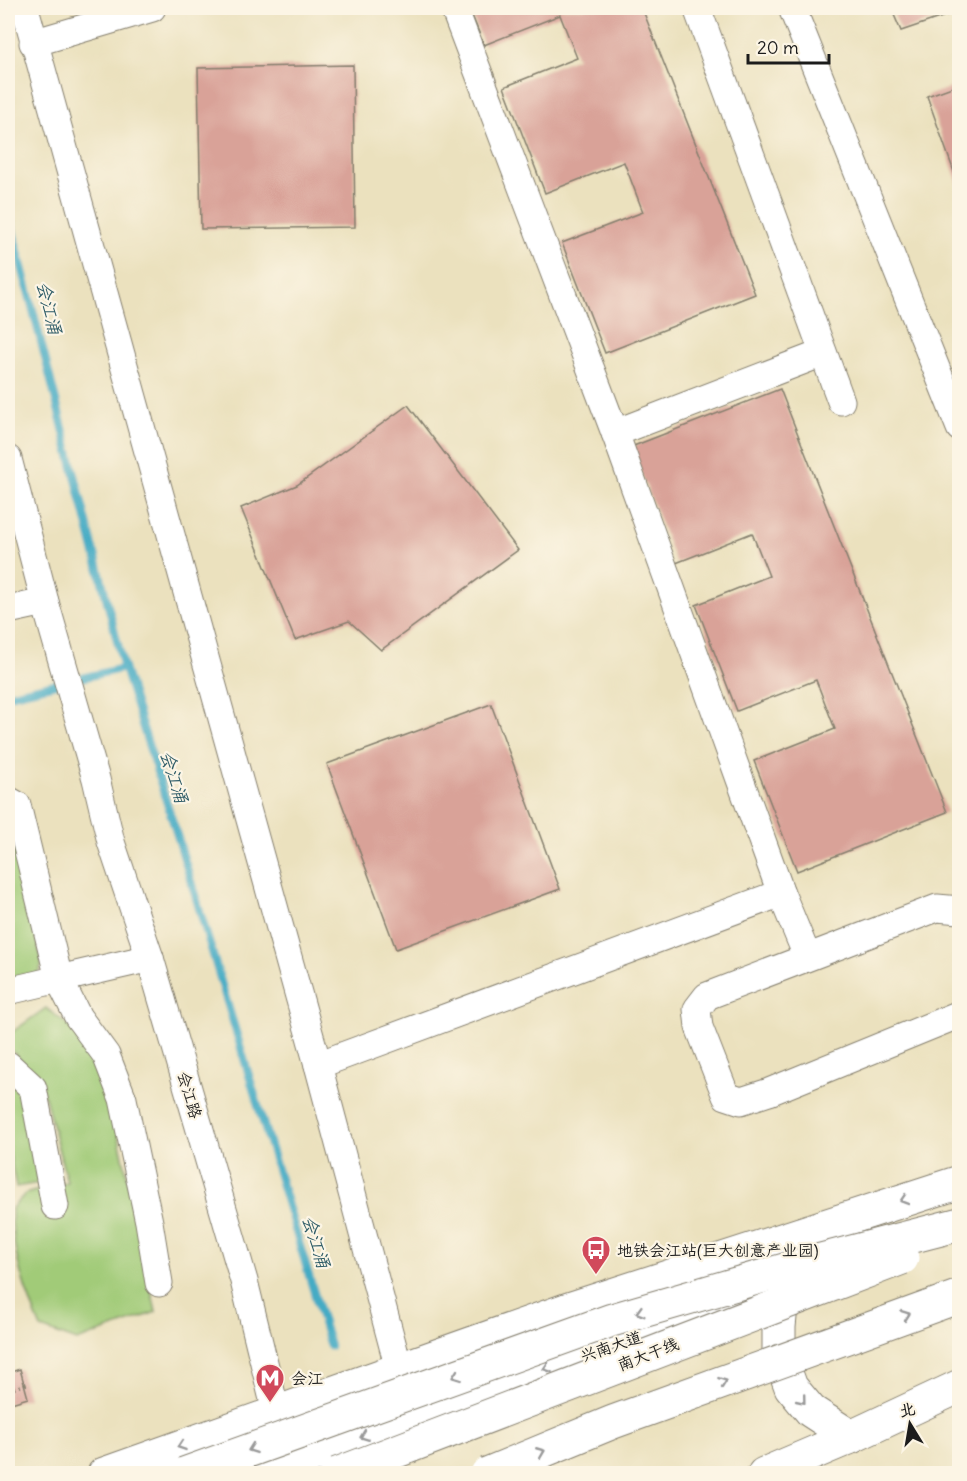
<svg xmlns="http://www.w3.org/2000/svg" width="967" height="1481" font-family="Delius,'LXGW WenKai TC',sans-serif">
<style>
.green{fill:#a1cb78;stroke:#5e744a;stroke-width:1.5}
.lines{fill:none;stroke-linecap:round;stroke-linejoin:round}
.stream{stroke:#44abc4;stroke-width:8}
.building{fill:#d9a298}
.minor-casing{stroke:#847e6d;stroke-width:29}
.major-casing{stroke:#847e6d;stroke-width:35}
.path{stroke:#847e6d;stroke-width:4;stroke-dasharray:1.5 4.5;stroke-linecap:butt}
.minor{stroke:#fff;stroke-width:27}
.major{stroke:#fff;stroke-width:33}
.highway-bridge-casing{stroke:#847e6d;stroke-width:35;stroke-linecap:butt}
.highway-bridge{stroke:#fff;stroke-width:33}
.oneway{stroke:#999}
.labels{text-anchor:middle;stroke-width:4.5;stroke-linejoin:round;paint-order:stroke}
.street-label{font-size:16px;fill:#1c1c1c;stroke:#fcf5e5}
.poi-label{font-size:16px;fill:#1c1c1c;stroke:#fcf5e5;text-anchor:start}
.water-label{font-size:18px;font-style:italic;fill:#2e5c68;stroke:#fcf5e5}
</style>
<rect width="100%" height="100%" fill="#fcf5e5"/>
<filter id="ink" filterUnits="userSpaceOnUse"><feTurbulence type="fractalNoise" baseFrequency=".0167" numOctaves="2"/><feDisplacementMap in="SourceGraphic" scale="12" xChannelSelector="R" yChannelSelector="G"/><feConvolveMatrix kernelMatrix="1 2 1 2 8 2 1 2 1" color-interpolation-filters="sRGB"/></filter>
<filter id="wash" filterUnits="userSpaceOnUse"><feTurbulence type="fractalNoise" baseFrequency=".008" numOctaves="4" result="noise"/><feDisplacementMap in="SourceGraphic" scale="24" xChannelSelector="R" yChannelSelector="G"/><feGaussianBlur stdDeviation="1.35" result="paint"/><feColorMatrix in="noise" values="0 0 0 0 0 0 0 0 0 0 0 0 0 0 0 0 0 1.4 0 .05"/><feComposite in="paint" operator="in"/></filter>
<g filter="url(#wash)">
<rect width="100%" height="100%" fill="#ebe1be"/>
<g class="green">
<polygon points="8,819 42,963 39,973 8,985"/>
<path d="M46,1008L76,1031L96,1064L110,1096L156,1312L77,1341L41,1328C24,1290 11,1250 12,1208L25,1194L67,1182L45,1097L19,1058L10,1049L8,1035Z"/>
<polygon points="8,1079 21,1096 40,1183 16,1187 8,1145"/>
</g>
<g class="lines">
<g class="stream">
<polyline points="8,212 124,668 178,838 330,1346"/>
<polyline points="8,695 124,668"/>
</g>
</g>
<g id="blocks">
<g class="building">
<polygon points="469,8 642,8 755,294 605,353 562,243 643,212 624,162 545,193 504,87 577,58 560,15 484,45"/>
<polygon points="891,8 960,8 960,11 901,31"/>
<polygon points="353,65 355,227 201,229 198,68"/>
<polygon points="960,84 960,186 959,186 927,96"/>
<polygon points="780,389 947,812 797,871 754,761 835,729 816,680 737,711 696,605 769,576 752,533 676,563 631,447"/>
<polygon points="408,405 518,550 381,650 349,621 295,640 241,508 297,485"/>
<polygon points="491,704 560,889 396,949 327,764"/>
<polygon points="20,1369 28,1398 8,1404 8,1373"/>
</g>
</g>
</g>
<g filter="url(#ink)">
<use href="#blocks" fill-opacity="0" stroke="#847e6d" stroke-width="1.5"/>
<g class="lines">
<g class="minor-casing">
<g id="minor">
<polyline points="25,8 318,1065 399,1369"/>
<polyline points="454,8 615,433"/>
<polyline points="697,8 841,401"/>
<polyline points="792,8 960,428"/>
<polyline points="33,43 152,8"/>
<polyline points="8,459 45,602 96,779 111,842 150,958 244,1281 281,1432"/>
<polyline points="8,610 45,602"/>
<polyline points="8,800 17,805 59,979 150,958"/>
<polyline points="781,893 807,956"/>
<polyline points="960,910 937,908 707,996 697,1009 699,1027 726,1096 741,1101 769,1092 960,1014"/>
<polyline points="8,991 59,979 78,1017 106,1055 123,1099 149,1222 159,1283"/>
<polyline points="8,1065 33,1088 55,1206"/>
<polyline points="318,1065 781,893 615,433 823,353"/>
</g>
</g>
<g class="major-casing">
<g id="major">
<polyline points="783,1285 779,1327 779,1354 791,1387 811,1411 851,1437"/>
<polyline points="104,1474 566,1310 960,1182"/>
<polyline points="265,1474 488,1389 785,1284"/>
<polyline points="764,1474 851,1437 960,1386"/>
</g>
</g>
<polyline class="path" points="8,1390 29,1383"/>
<use href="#minor" class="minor"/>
<use href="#major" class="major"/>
<g class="highway-bridge-casing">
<g id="highway-bridge">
<polyline points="184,1474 612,1320 798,1266 960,1224"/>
<polyline points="337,1474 902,1258"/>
<polyline points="487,1474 613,1422 960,1296"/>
</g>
</g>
<use href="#highway-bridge" class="highway-bridge"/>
</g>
<defs><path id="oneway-chevron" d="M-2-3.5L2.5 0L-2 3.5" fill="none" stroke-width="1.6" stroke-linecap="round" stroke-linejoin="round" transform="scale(1.5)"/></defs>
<g class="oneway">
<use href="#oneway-chevron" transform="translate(904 1200) rotate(162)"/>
<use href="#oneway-chevron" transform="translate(640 1312) rotate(164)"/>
<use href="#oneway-chevron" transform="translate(906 1315) rotate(-20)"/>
<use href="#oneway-chevron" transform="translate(547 1368) rotate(161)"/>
<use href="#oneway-chevron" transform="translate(456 1376) rotate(160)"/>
<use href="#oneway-chevron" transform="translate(723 1382) rotate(-20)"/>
<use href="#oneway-chevron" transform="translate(802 1400) rotate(51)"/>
<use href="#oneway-chevron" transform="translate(364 1436) rotate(159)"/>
<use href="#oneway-chevron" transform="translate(181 1446) rotate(161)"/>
<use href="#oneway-chevron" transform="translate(252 1449) rotate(160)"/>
<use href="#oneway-chevron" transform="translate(541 1452) rotate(-22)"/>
</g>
</g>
<defs>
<g id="bus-pin" transform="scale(1.5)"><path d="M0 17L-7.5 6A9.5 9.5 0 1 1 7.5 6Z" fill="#d1495b" stroke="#fcf5e5"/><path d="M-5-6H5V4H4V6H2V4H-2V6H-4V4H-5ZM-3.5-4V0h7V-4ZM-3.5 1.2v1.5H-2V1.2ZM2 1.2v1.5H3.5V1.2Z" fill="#fff"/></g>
<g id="metro-pin" transform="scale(1.5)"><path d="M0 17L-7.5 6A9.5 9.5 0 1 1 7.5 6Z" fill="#d1495b" stroke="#fcf5e5"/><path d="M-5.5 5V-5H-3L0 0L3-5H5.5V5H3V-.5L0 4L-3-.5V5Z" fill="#fff"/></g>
</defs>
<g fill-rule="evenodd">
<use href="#bus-pin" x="596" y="1250"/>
<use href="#metro-pin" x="270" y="1378"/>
</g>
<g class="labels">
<g class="street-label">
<text transform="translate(190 1095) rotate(74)" y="6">会江路</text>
<text transform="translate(611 1346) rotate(-19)" y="6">兴南大道</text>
<text transform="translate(648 1354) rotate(-21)" y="6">南大干线</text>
</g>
<g class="poi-label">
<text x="617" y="1256">地铁会江站(巨大创意产业园)</text>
<text x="291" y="1384">会江</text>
</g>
<g class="water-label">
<text transform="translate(49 308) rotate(76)" y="6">会江涌</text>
<text transform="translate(174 777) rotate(73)" y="6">会江涌</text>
<text transform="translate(316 1242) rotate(73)" y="6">会江涌</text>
</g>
</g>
<rect width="967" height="1481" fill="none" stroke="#fcf5e5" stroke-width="30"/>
<g transform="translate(910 1424) rotate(349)" stroke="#fcf5e5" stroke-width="4.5" paint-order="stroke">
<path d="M0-4.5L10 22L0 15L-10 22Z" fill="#1c1c1c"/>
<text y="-9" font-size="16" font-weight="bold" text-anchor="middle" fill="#1c1c1c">北</text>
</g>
<path d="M748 54v9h81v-9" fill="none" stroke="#1c1c1c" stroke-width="3"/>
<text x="757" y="54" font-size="18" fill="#1c1c1c" stroke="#fcf5e5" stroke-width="4.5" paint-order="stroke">20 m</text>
</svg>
